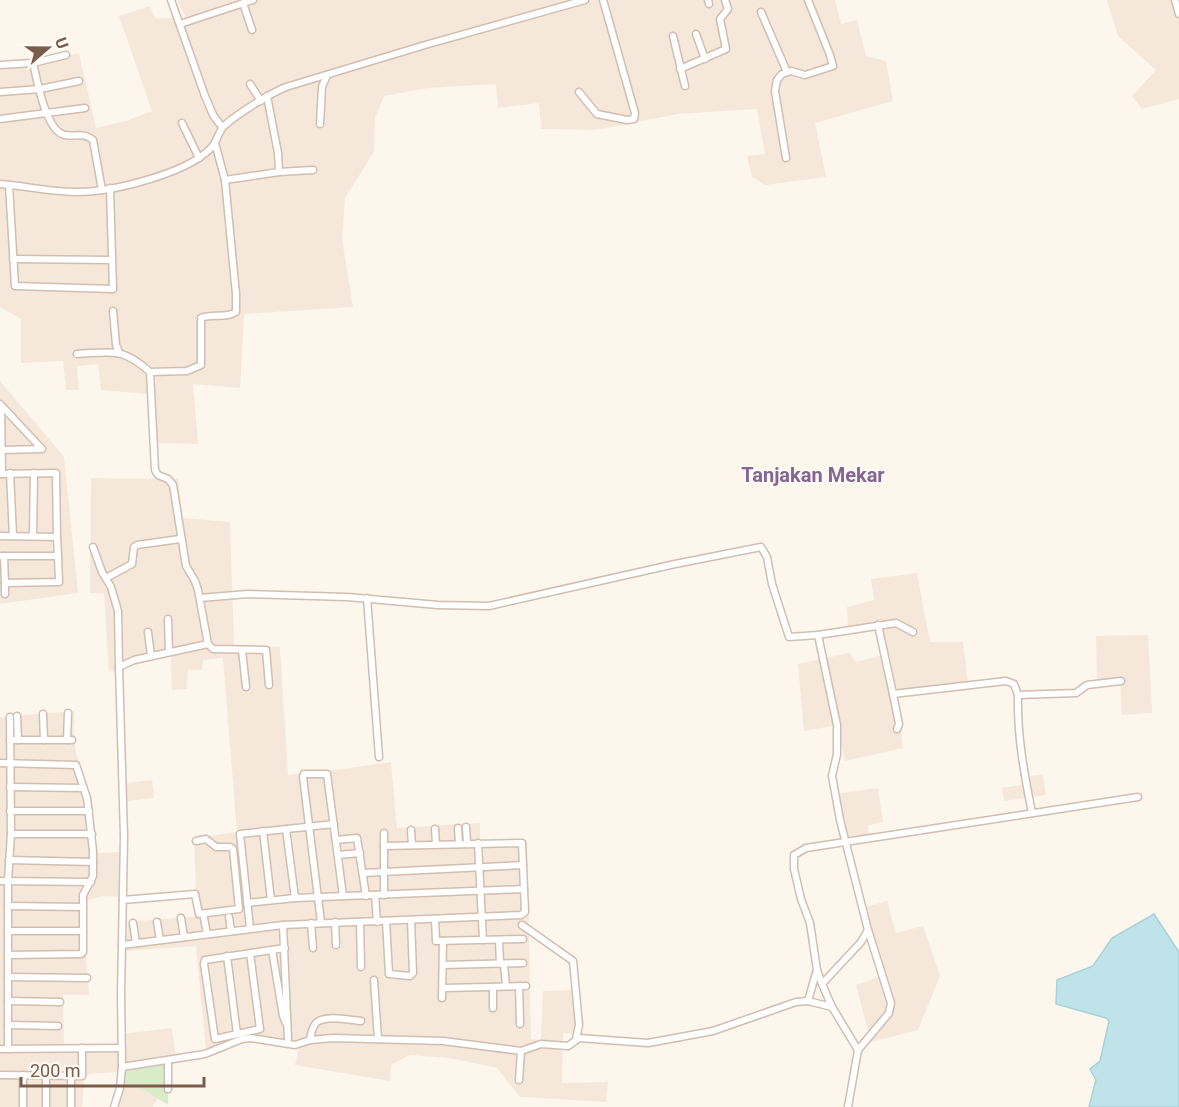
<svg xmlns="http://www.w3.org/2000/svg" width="1179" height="1107" font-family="Roboto,sans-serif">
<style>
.residential{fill:#f5e8da}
.green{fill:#d8ecc9}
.water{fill:#bfe3e8;stroke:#a5d3da;stroke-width:1.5}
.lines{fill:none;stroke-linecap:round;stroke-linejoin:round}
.minor-casing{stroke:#d1beb0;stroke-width:9}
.minor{stroke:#fff;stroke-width:6}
.labels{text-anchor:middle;stroke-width:4.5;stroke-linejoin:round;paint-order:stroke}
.quarter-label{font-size:20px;font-weight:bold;fill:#846695;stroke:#fffaf3}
</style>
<rect width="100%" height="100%" fill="#fdf6ec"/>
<g class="residential">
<polygon points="177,0 835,0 841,24 857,20 866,56 886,61 893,101 815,123 826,177 765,185 752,177 747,156 765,154 757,109 678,114 595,130 541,129 539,103 498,108 496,84 428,88 384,96 375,118 374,152 345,198 342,239 353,307 244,314 240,388 193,384 198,444 152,443 147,394 101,390 98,364 77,366 79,390 66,390 63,361 21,363 21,319 0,307 0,64 36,63 79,53 96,128 126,121 152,111 119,16 150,6 155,18 173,18 181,24 187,26 186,17"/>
<polygon points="1107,0 1179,0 1179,99 1142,109 1132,96 1156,70 1118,36"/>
<polygon points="0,381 64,457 78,593 0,604"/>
<polygon points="91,478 178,479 183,518 230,522 234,646 280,647 288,775 343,769 391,762 397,828 480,823 480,843 527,840 531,1039 541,1040 543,991 577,990 578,1034 563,1033 562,1083 608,1082 606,1102 520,1097 497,1068 449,1058 410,1055 391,1065 390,1081 295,1065 301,1040 290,1045 254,1036 206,1051 196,946 126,951 128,922 197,916 194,838 237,832 223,658 203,660 202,670 188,670 187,689 172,690 171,655 109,672 104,593 90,593"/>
<polygon points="917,573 930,642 963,642 968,683 896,695 903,748 845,761 838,725 804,731 798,664 849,653 856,662 883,655 877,623 848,629 847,607 874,600 871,579"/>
<polygon points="1148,635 1152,713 1122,715 1120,681 1097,684 1096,636"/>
<polygon points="74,711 74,742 98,853 121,852 121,897 103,896 82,902 89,995 63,995 64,1047 118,1045 118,1072 89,1074 84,1079 82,1107 0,1107 0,717"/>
<polygon points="1043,774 1046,795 1004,801 1002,788 1028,784 1027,777"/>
<polygon points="152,780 154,798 127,801 125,783"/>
<polygon points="878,788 883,822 868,825 869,838 843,841 836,794"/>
<polygon points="887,901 896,933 923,926 940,976 918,1030 871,1042 856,985 884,975 866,907"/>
<polygon points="172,1028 176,1058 123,1066 121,1034"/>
<polygon points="123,1085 143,1089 158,1098 152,1107 114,1107"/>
</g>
<polygon class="green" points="169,1059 168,1105 143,1089 123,1085 123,1066"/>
<polygon class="water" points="1154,914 1179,952 1179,1107 1089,1107 1096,1080 1090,1069 1100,1061 1109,1021 1106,1018 1056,1004 1057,980 1093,966 1112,938"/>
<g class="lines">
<g class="minor-casing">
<g id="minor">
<polyline points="171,0 205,96 213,115 222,127"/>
<polyline points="708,0 709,4"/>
<polyline points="1175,0 1179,14"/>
<polyline points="243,3 252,30"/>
<polyline points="761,12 787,72"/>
<polyline points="180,24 253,0"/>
<polyline points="696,34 705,59"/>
<polyline points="673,36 685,86"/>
<path d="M33,63C37,80 46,132 65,135C76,137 84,132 93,140L102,190"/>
<polyline points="0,65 33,63 66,55"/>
<polyline points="680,69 726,49 720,19 728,9 725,0"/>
<polyline points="250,84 261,101"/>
<polyline points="0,92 40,89 79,81"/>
<polyline points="579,92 597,114 627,120 634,119 635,113 603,0"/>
<polyline points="267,96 278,153 279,172"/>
<polyline points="0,119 85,108"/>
<polyline points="182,123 199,158"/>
<polyline points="320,124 322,87 327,75"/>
<polyline points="786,158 775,91 777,80 782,74 791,71 805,75 833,66 830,55 808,0"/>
<polyline points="225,180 279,172 313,170"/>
<path d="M0,184C25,186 52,192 77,192C112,192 185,174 210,149C217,143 218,132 224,126C237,114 269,94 286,87L425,45L585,0"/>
<polyline points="9,185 15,286 113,289 110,188"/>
<polyline points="13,259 112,260"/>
<polyline points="113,311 116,345 119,352"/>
<path d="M77,354C112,352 122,347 150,372L187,371L201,365V318C212,313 225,319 236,312V294L225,180L215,143"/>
<polyline points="0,404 42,449 2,450"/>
<polyline points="1,406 2,474"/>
<polyline points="10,473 13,536"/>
<polyline points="0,474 56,473 57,537 0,536"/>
<polyline points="33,536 34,473"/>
<polyline points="93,547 102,572 111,587 118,611 119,667"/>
<polyline points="0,556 58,556 57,537"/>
<polyline points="4,556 5,583 59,582 58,556"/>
<polyline points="106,578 132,564 134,547 137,545 180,539"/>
<polyline points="5,583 5,594"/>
<polyline points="200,598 248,594 347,597 438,605 489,606 675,564 761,547 767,557 772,584 789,637 818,635 896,623 913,632"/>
<polyline points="367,598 379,757"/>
<polyline points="168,619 169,652"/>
<polyline points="878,625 893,694 1006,681 1014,684 1018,695 1076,693 1087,685 1121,681"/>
<polyline points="148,632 151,656"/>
<polyline points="818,635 837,725 837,754 832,776 840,820 868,930 891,1003 889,1013 858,1050 848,1107"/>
<polyline points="208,644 213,649 266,650 269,685"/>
<polyline points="242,650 246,687"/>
<polyline points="893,694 899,724 897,729"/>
<path d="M1018,695C1017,735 1024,773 1032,813"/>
<polyline points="43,714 44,740"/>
<polyline points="17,716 18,740"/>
<polyline points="10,740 72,740"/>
<polyline points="67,740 68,713"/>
<polyline points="0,763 76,765 87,798 93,851 93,876 83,895 83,952 81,954 8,955"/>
<polyline points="10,787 83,788"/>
<polyline points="10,811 89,811"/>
<polyline points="466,827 467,843"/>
<polyline points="458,828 459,844"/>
<polyline points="286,829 295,898"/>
<polyline points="435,829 436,844"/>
<polyline points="411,830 412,845"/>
<polyline points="263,831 271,900"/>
<polyline points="384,833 384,895"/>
<polyline points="11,834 92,834"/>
<polyline points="336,840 357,838 366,896"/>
<polyline points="478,843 483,940"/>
<polyline points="338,855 360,853"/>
<polyline points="9,860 93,862"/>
<polyline points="363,873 523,865"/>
<polyline points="0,881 91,882"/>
<polyline points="375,895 377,922"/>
<polyline points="123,900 195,894 199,914 239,909 233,849 230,847 216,847 206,839 196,841"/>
<polyline points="247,903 295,898 524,889"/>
<polyline points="8,906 83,907"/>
<polyline points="229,917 231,931"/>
<polyline points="181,918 184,937"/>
<polyline points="204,918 207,934"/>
<polyline points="435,919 436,941 523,939"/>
<polyline points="386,921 389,974 410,976 413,973 411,920"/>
<polyline points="157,922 160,940"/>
<polyline points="321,922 303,777 304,774 327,774 343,896"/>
<polyline points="335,922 336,945"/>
<polyline points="360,922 361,967"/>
<polyline points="133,923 136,943"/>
<polyline points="311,923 313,948"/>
<polyline points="283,925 288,1039"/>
<polyline points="522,925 573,961 579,1025 576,1039"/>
<polyline points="250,928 240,834 334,824"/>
<polyline points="8,931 83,931"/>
<polyline points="499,940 500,964"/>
<polyline points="122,945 283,925 521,915 525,912 522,843 384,846"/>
<polyline points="272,950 283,1016 286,1023"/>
<polyline points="250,953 260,1029 215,1039 204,964 205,960 285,948"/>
<polyline points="227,956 237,1034"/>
<polyline points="504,964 506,986"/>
<polyline points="443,965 523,963"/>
<polyline points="8,977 87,978"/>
<polyline points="374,980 378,1039"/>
<polyline points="822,984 817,970 810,923 801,899 794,869 794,855 806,848 1138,797"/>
<polyline points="519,986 520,1024"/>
<polyline points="493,987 493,1008"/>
<polyline points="443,988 526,986"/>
<polyline points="442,998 443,941"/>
<polyline points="8,1001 60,1002"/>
<polyline points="808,1001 816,973"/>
<polyline points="832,1007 858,1050"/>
<polyline points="8,1025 58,1026"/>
<path d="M310,1040C311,1035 312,1026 317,1022C328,1015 349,1020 361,1021"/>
<polyline points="0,1049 122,1048"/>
<polyline points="8,1049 8,881 11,834 10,717"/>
<polyline points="168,1061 168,1089"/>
<polyline points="122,1067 205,1054 242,1039 251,1038 295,1045 310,1040 333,1038 443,1041 521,1051 541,1044 568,1046 579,1038 648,1043 713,1031 796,1002 808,1001 832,1007 822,984 861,942 868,930"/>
<polyline points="0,1075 82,1076 82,1048"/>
<polyline points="519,1080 521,1051"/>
<polyline points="23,1107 23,1075"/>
<polyline points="46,1107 46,1075"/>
<polyline points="71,1107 71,1076"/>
<polyline points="114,1107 120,1088 122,1067 121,994 124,837 119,667 134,660 208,644 198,590 195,581 186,566 173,485 168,479 158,475 155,470 150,372"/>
</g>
</g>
<use href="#minor" class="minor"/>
</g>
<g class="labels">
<g class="quarter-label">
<text x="813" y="482">Tanjakan Mekar</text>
</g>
</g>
<g transform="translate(48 48) rotate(70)" stroke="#fffaf3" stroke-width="4.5" paint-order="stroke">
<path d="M0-4.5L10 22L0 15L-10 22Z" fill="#7a5c4d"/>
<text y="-9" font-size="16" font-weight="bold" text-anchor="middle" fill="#7a5c4d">U</text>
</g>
<path d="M21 1077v9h183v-9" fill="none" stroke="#7a5c4d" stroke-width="3"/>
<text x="30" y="1077" font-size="18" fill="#7a5c4d" stroke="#fffaf3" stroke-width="4.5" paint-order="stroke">200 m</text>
</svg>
